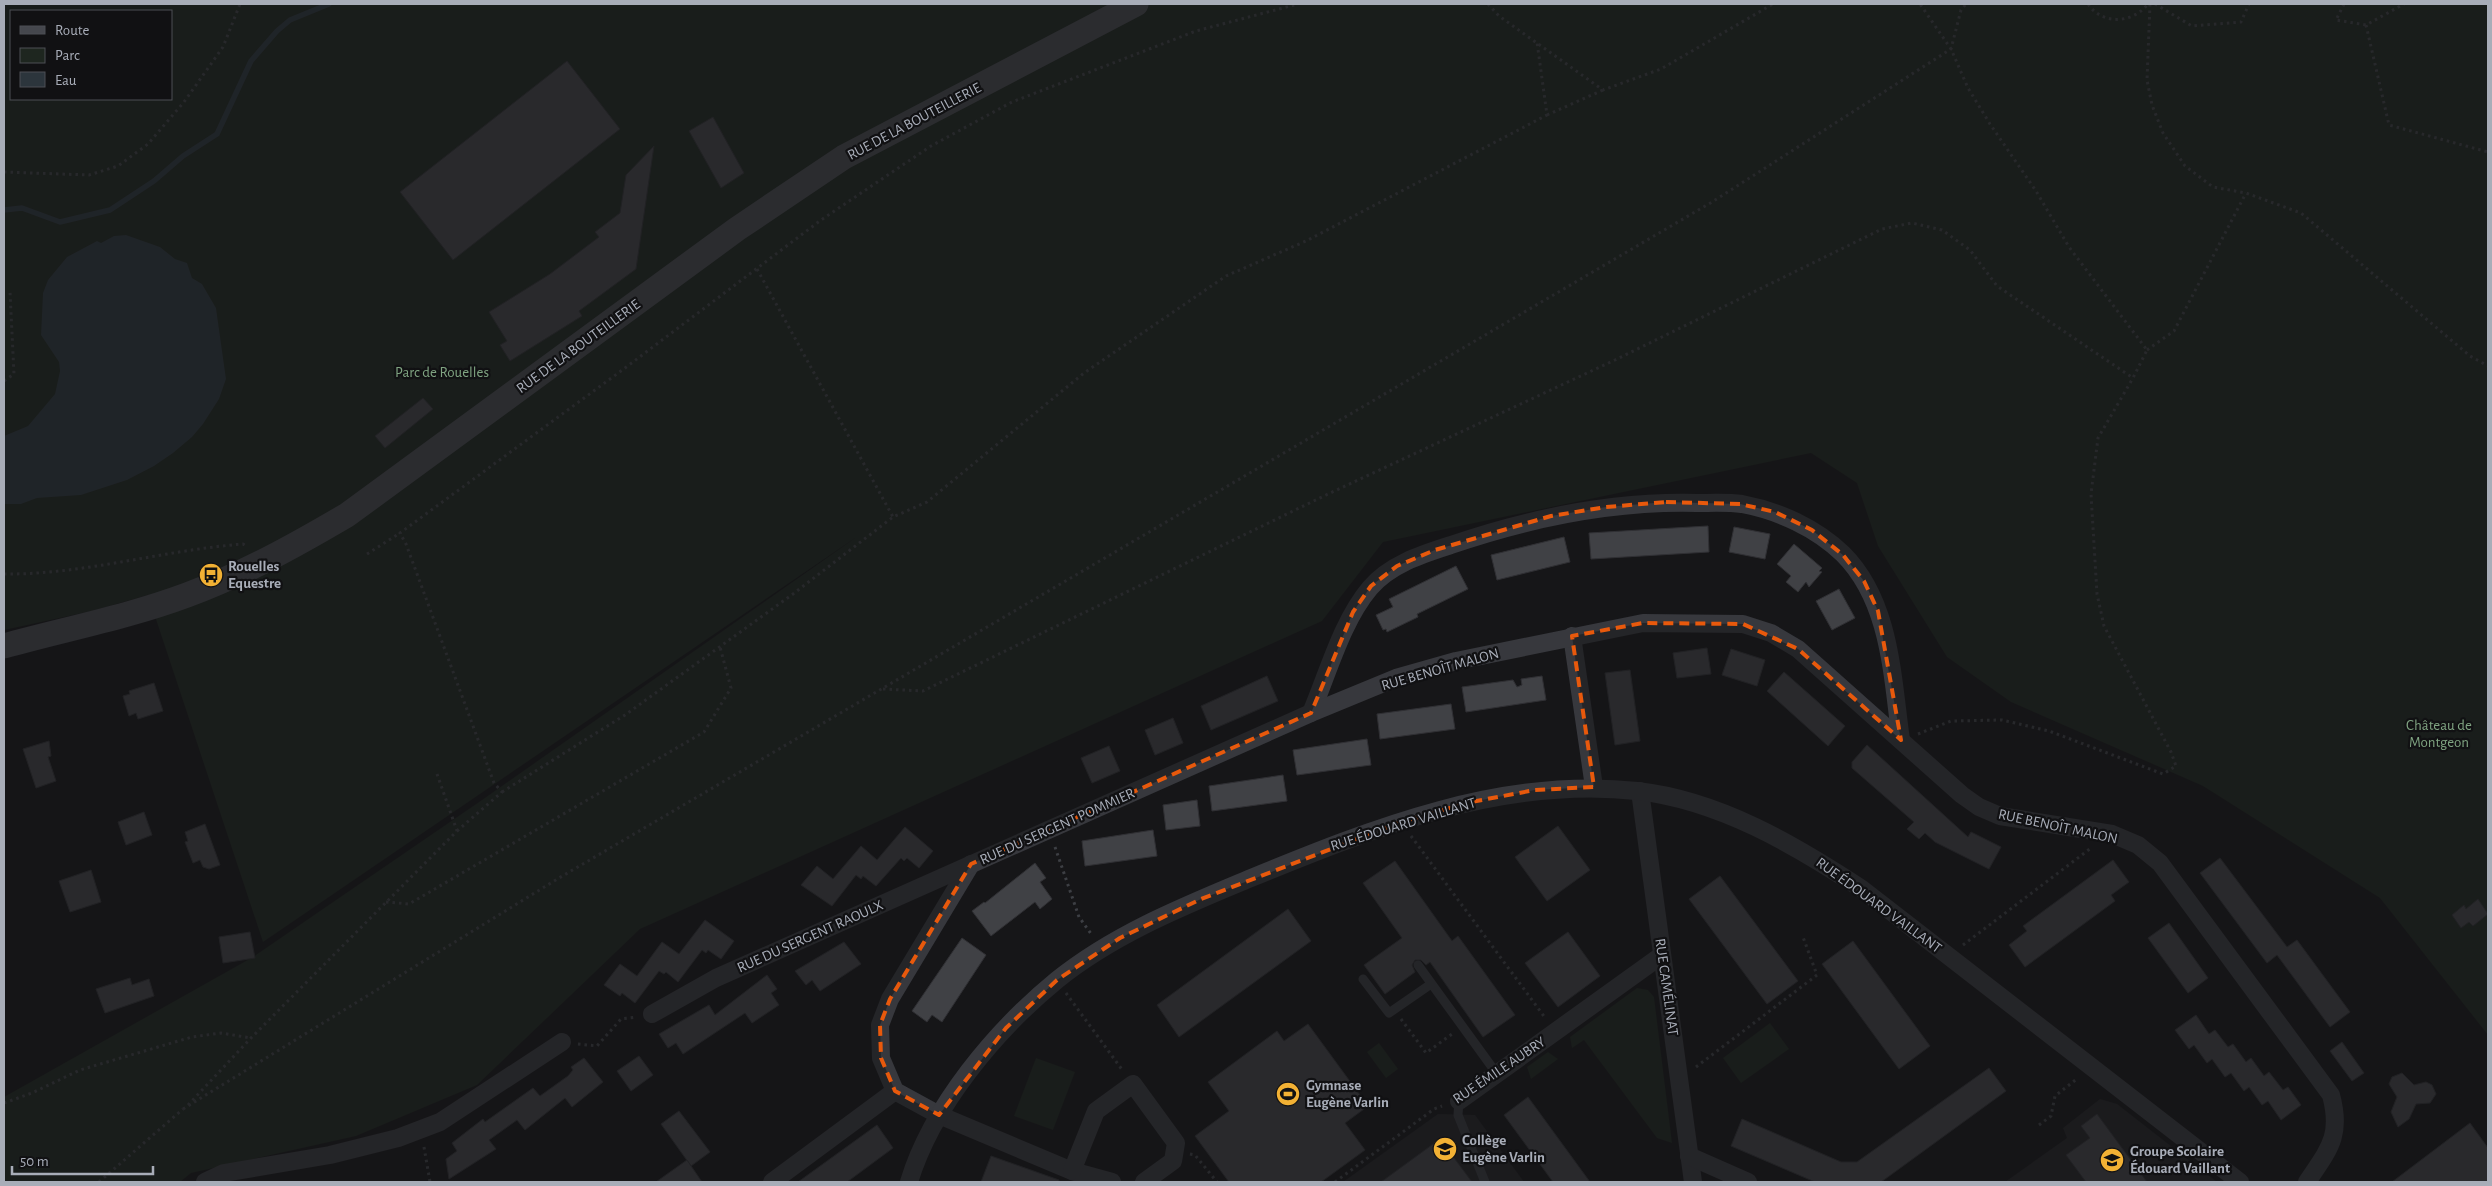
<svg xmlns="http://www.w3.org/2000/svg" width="2492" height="1186" font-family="'Alegreya Sans',sans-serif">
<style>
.built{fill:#222225}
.green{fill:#1e261f;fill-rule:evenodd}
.water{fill:#2c353c}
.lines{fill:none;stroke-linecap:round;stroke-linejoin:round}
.stream{stroke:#2c353c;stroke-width:5.5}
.building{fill:#404145;stroke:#303034}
.path{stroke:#3d3f44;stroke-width:3;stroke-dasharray:2.5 4;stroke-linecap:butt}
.lane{stroke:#37383d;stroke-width:9}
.street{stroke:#37383d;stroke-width:18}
.secondary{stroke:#45474d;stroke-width:25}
.marked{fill:none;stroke:#e8590c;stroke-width:4;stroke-dasharray:10 6;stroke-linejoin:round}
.labels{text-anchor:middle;stroke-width:4.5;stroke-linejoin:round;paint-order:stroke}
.street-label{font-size:15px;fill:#a8adb8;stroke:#111113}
.park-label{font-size:15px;fill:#7fa381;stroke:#111113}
.poi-label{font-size:15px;font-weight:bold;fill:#a8adb8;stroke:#111113;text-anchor:start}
</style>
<rect width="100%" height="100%" fill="#161618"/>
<g class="built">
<polygon points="2100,1099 2117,1104 2217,1182 2005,1182 2067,1138 2063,1128"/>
<polygon points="1438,1114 1475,1115 1524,1182 1343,1182"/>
</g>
<g class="green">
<path d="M4,4H2488V1035L2380,898L2203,786L2011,702L1947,657L1878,546L1857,483L1811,453L1383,542L1322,621L640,929L477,1085L356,1136L191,1173L180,1182H4V1097L253,957L482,800L858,536L263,942L148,595L92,611L4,630ZM11,11H171V99H11Z"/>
<polygon points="1637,988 1648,990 1654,997 1672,1143 1657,1138 1584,1040 1572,1048 1570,1037"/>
<polygon points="1770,1023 1789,1049 1741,1083 1723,1058"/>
<polygon points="1379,1043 1398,1069 1386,1078 1367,1052"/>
<polygon points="1548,1052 1558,1059 1531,1079 1527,1067"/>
<polygon points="1036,1058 1075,1072 1053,1130 1014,1116"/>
</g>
<polygon class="water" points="126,235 160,247 175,259 187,263 192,278 202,284 216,308 226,379 219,399 203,424 192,437 173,453 154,466 127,480 81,495 37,498 21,504 4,504 4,436 28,426 55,394 60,371 59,362 41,335 43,293 48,280 67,257 97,241 101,243 114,236"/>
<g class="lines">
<polyline class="stream" points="4,210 22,208 60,222 110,210 154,181 183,156 217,134 251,61 277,31 290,20 329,4"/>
</g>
<g class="building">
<polygon points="567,61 620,129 453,260 400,192"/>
<polygon points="713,117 744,173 721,188 689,131"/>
<polygon points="654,146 636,269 579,311 582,316 510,361 500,345 507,341 489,312 550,274 599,237 595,232 620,213 626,175"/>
<polygon points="423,398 433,409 385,448 375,436"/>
<polygon points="1708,526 1709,552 1591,559 1589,533"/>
<polygon points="1734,527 1770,534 1765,559 1729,552"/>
<polygon points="1564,537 1570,562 1497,580 1491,555"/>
<polygon points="1794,544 1822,568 1819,571 1822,572 1809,587 1806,582 1798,592 1786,582 1791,576 1777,564"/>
<polygon points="1456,566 1468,589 1417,614 1418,617 1387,632 1386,629 1383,630 1376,615 1393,607 1389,599"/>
<polygon points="1839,589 1855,618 1832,630 1816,601"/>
<polygon points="1707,648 1711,674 1677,678 1673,653"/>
<polygon points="1731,649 1765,660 1757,686 1722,675"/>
<polygon points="1630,670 1640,741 1615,745 1605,673"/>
<polygon points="1784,672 1845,726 1828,746 1767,691"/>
<polygon points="1267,676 1278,701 1211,730 1201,706"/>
<polygon points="1542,676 1546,700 1466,712 1462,687 1513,680 1517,687 1522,685 1521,679"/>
<polygon points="154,683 163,711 138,719 136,713 129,716 123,696 130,694 129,691"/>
<polygon points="1451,704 1455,729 1380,739 1377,714"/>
<polygon points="1173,718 1183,743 1155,755 1145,730"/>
<polygon points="1367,739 1371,765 1297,775 1293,750"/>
<polygon points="49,741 51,756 48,757 56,781 36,788 23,749"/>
<polygon points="1867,745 1968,837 1971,832 2001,847 1989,869 1935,842 1925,833 1919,839 1907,829 1914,822 1852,768 1852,762"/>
<polygon points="1109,746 1120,771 1092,783 1081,758"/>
<polygon points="1283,775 1287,801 1212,811 1209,786"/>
<polygon points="1197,800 1200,826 1166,830 1163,805"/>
<polygon points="144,812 152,835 126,845 118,822"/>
<polygon points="205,824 220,865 209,869 203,867 200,860 193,863 185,842 188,841 185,832"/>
<polygon points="1558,826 1590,870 1547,901 1515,857"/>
<polygon points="905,827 933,851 919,868 907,858 904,861 901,858 876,886 863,876 861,879 856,875 832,906 801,885 817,866 833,879 861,846 877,860"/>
<polygon points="1153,830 1157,856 1085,866 1082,841"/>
<polygon points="2220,858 2287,947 2297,940 2350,1012 2330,1027 2277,955 2267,963 2200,873"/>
<polygon points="2113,860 2129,882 2111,895 2115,901 2025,967 2009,945 2027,931 2023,926"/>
<polygon points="1395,861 1452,941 1458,936 1515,1015 1483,1037 1430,962 1426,965 1421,960 1415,960 1412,965 1415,972 1385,994 1364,965 1402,938 1363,883"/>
<polygon points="1035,863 1046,878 1040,882 1052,899 1040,909 1035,902 991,936 972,911 984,902 985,903"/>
<polygon points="91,870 101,902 70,912 59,881"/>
<polygon points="1720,876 1798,981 1767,1004 1689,899"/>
<polygon points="2478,899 2488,914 2473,926 2469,922 2461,928 2452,915 2464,905 2466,909"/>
<polygon points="1288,909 1311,941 1179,1037 1157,1005"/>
<polygon points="705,920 734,941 721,959 708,950 706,953 702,950 678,982 666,972 664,974 659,971 635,1003 622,993 620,996 604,985 620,964 637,976 662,942 679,954"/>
<polygon points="2169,923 2208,978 2188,993 2148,938"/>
<polygon points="250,932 255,958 223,963 219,937"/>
<polygon points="1568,932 1600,976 1558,1007 1525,963"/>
<polygon points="962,938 986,955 942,1022 932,1015 927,1022 912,1011"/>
<polygon points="1853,941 1930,1046 1899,1069 1822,964"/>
<polygon points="844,942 861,964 820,991 812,980 806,985 795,971"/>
<polygon points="767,975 777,989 771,993 779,1005 752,1023 745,1013 683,1054 676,1043 668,1048 659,1034 709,1005 715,1015"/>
<polygon points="130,978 132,985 149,979 154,996 105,1013 96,989"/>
<polygon points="2196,1015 2209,1034 2215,1030 2228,1047 2233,1044 2246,1062 2251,1058 2264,1076 2269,1072 2283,1090 2288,1087 2301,1105 2281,1120 2268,1101 2262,1105 2249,1087 2244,1091 2231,1073 2225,1077 2212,1059 2207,1063 2194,1045 2189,1049 2175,1030"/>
<polygon points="1308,1024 1368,1106 1345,1123 1365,1150 1321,1182 1229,1182 1195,1136 1229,1111 1208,1082 1277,1031 1284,1041"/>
<polygon points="2342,1042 2364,1073 2352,1081 2330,1051"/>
<polygon points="639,1056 653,1075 631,1091 617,1071"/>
<polygon points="584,1058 603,1082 572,1107 565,1098 525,1130 517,1120 489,1140 496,1149 449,1179 446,1159 457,1151 452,1143 483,1119 485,1122 533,1088 540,1096 568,1076 573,1070 571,1067"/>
<polygon points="1989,1068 2006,1091 1881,1182 1815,1182 1731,1146 1742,1119 1841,1162 1857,1162"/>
<polygon points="2402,1073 2414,1085 2426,1082 2432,1085 2436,1094 2430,1103 2416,1104 2409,1119 2398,1127 2391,1112 2397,1097 2389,1084 2392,1077"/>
<polygon points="1528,1097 1590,1182 1553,1182 1504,1115"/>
<polygon points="679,1111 710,1152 691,1166 661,1124"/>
<polygon points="2097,1114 2147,1182 2086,1182 2066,1155 2090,1138 2081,1126"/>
<polygon points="2470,1123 2488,1148 2488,1182 2392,1182"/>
<polygon points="877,1125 893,1148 847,1182 798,1182"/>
<polygon points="1440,1139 1472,1182 1381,1182"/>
<polygon points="991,1156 1059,1180 1059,1182 981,1182"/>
<polygon points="687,1160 702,1182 656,1182"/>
</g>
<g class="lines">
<g class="path">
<polyline points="1488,4 1499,16 1603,90 1661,69 1773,4"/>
<path d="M2088,4C2103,26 2133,23 2148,4"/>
<polyline points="2150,4 2147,80 2152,105 2163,133 2185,166 2213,187 2246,193 2301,213 2470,356 2488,366"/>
<polyline points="2155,4 2192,26 2241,22 2249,4"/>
<polyline points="2344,4 2336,20 2366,25 2404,4"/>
<polyline points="2366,25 2389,125 2488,152"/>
<polyline points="1547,115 1603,90"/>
<polyline points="4,172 89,175 118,166 148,144 184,102 223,47 240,4"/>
<polyline points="757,269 893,517"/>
<polyline points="2147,350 2174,331 2246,193"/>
<polyline points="4,381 14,374 10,292"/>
<polyline points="367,554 400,533"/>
<path d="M4,574C82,575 164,550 243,544L246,546"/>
<polyline points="883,689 923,691 1326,495 1615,360 1882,229 1912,223 1942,230 1970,250 1997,286 2133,378 2147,350 2069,247 2036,191 1990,124 1968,88 1951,49 1920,4"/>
<polyline points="1918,734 1951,721 2002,720 2049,731 2163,774 2176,766 2171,752 2104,626 2097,594 2091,494 2098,438 2133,378"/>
<polyline points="502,792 625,715 793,594 893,517 927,502 1084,373 1226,276 1306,241 1547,115 1537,42"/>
<polyline points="457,831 502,792 494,783 406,544 400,533 625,368 821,220 931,146 1012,102 1196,31 1298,4"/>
<polyline points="1411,836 1546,1019"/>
<polyline points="1055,847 1079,917 1092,935"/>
<polyline points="386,902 409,904 704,732 731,688 720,647"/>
<polyline points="1963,945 2091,848"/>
<polyline points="1066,993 1123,1071"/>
<polyline points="1401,1019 1426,1053 1452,1034"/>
<polyline points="578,1044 597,1046 621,1019 637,1017"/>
<polyline points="1696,1067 1817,975 1803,937"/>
<polyline points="4,1103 32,1093 80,1070 192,1037 221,1033 251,1038"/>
<polyline points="188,1105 251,1038 457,831 436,771"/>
<polyline points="183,1109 559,878 1712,202 1951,49 1961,10 1966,4"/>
<polyline points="2039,1125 2051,1116 2055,1096 2078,1078"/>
<polyline points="424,1147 430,1182"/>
<polyline points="1190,1154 1195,1155 1217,1182"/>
<polyline points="99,1182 183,1109"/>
<polyline points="1335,1182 1434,1109 1442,1106"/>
</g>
<g class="lane">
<polyline points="1418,965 1497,1074"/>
<polyline points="1363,979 1389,1013 1431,984"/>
<polyline points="1459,1101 1458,1115 1485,1182"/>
</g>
<g class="street">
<polyline points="1572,636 1594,787"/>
<path d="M1311,713C1328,673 1342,621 1370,588C1390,564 1423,554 1451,545C1530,518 1612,501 1696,503C1711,503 1727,502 1742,504C1779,511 1816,528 1843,554C1891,602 1892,677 1901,740"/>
<polyline points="1640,791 1693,1182"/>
<polyline points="971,864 890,999 880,1025 881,1058 895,1091 939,1115 1072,1171 1112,1182"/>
<path d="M652,1014L716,978L1311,713L1396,678L1456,661L1643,623L1743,624L1771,633L1798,649L1962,795L1979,807L2000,816L2112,834L2138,845L2160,863L2331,1095C2342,1136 2329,1149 2307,1182"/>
<polyline points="1459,1101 1662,955"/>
<polyline points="1689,1156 1748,1182"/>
<polyline points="1072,1171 1096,1111 1133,1084 1176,1143 1173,1161 1144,1182"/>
<polyline points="205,1182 224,1173 330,1155 398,1138 440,1122 562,1042"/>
<polyline points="772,1182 895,1091"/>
<path d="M909,1182C932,1106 996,1030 1057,980C1114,934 1184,906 1251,878C1373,828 1503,776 1637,791C1719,800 1795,845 1862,889L2240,1182"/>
</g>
<path class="secondary" d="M4,646C65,629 128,617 187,595C244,574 296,545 347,515L737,229L844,157L1136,4"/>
</g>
<path d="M0 0H2492V1186H0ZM1666,502L1740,504L1775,512L1812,530L1843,555L1864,581L1878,611L1901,740L1798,649L1743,624L1643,623L1572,636L1594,787L1535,790L1471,802L1401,822L1201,899L1120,938L1057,980L1006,1028L939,1115L895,1091L881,1058L880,1025L890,999L971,864L1311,713L1353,612L1371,586L1397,566L1435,550L1551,516L1606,507Z" fill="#161618" fill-opacity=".55" fill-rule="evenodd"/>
<path class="marked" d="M1666,502L1740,504L1775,512L1812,530L1843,555L1864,581L1878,611L1901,740L1798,649L1743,624L1643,623L1572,636L1594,787L1535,790L1471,802L1401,822L1201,899L1120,938L1057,980L1006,1028L939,1115L895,1091L881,1058L880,1025L890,999L971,864L1311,713L1353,612L1371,586L1397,566L1435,550L1551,516L1606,507Z"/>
<defs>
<g id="bus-disc" transform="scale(1.25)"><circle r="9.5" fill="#f2b134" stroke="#111113"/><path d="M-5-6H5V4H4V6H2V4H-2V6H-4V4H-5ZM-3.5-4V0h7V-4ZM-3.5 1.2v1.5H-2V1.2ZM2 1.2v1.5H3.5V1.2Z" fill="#111"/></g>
<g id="stadium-disc" transform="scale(1.25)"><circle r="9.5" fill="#f2b134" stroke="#111113"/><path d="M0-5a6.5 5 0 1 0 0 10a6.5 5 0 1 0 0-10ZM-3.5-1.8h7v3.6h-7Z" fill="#111"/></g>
<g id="school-disc" transform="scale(1.25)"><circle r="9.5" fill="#f2b134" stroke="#111113"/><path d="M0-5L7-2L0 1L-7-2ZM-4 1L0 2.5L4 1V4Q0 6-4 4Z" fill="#111"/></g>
</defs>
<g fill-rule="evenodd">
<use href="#bus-disc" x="211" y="575"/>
<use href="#stadium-disc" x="1288" y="1094"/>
<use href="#school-disc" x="1445" y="1149"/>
<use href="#school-disc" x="2112" y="1160"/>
</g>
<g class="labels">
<g class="street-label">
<text transform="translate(914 121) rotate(-28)" y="5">RUE DE LA BOUTEILLERIE</text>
<text transform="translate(578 346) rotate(-36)" y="5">RUE DE LA BOUTEILLERIE</text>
<text transform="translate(1440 669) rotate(-16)" y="5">RUE BENOÎT MALON</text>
<text transform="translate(1403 824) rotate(-17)" y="5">RUE ÉDOUARD VAILLANT</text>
<text transform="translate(1057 826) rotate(-24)" y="5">RUE DU SERGENT POMMIER</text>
<text transform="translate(2058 826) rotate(12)" y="5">RUE BENOÎT MALON</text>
<text transform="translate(1879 905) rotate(36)" y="5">RUE ÉDOUARD VAILLANT</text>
<text transform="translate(810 936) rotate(-24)" y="5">RUE DU SERGENT RAOULX</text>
<text transform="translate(1667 987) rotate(82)" y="5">RUE CAMÉLINAT</text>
<text transform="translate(1499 1070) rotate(-34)" y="5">RUE ÉMILE AUBRY</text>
</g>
<g class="park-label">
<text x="442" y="377">Parc de Rouelles</text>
<text x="2439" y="730">Château de<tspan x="2439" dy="17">Montgeon</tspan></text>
</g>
<g class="poi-label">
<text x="228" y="571">Rouelles<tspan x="228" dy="17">Equestre</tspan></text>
<text x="1306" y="1090">Gymnase<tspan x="1306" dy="17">Eugène Varlin</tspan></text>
<text x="1462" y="1145">Collège<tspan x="1462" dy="17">Eugène Varlin</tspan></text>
<text x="2130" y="1156">Groupe Scolaire<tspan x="2130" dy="17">Édouard Vaillant</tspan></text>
</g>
</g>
<rect width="2492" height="1186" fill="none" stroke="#a8adb8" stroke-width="10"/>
<rect x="10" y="10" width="162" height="90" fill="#111113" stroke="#4d4f55"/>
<rect x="20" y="26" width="25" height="8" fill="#45474d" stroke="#4d4f55"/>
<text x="55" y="35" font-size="15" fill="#a8adb8">Route</text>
<rect x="20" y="48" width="25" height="15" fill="#1e261f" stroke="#4d4f55"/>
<text x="55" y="60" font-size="15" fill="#a8adb8">Parc</text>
<rect x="20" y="72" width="25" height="15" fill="#2c353c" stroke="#4d4f55"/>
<text x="55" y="85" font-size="15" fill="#a8adb8">Eau</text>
<path d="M12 1166v8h141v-8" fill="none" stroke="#a8adb8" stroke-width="2.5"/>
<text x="20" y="1166" font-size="15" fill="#a8adb8" stroke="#111113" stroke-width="4" paint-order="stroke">50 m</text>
</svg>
